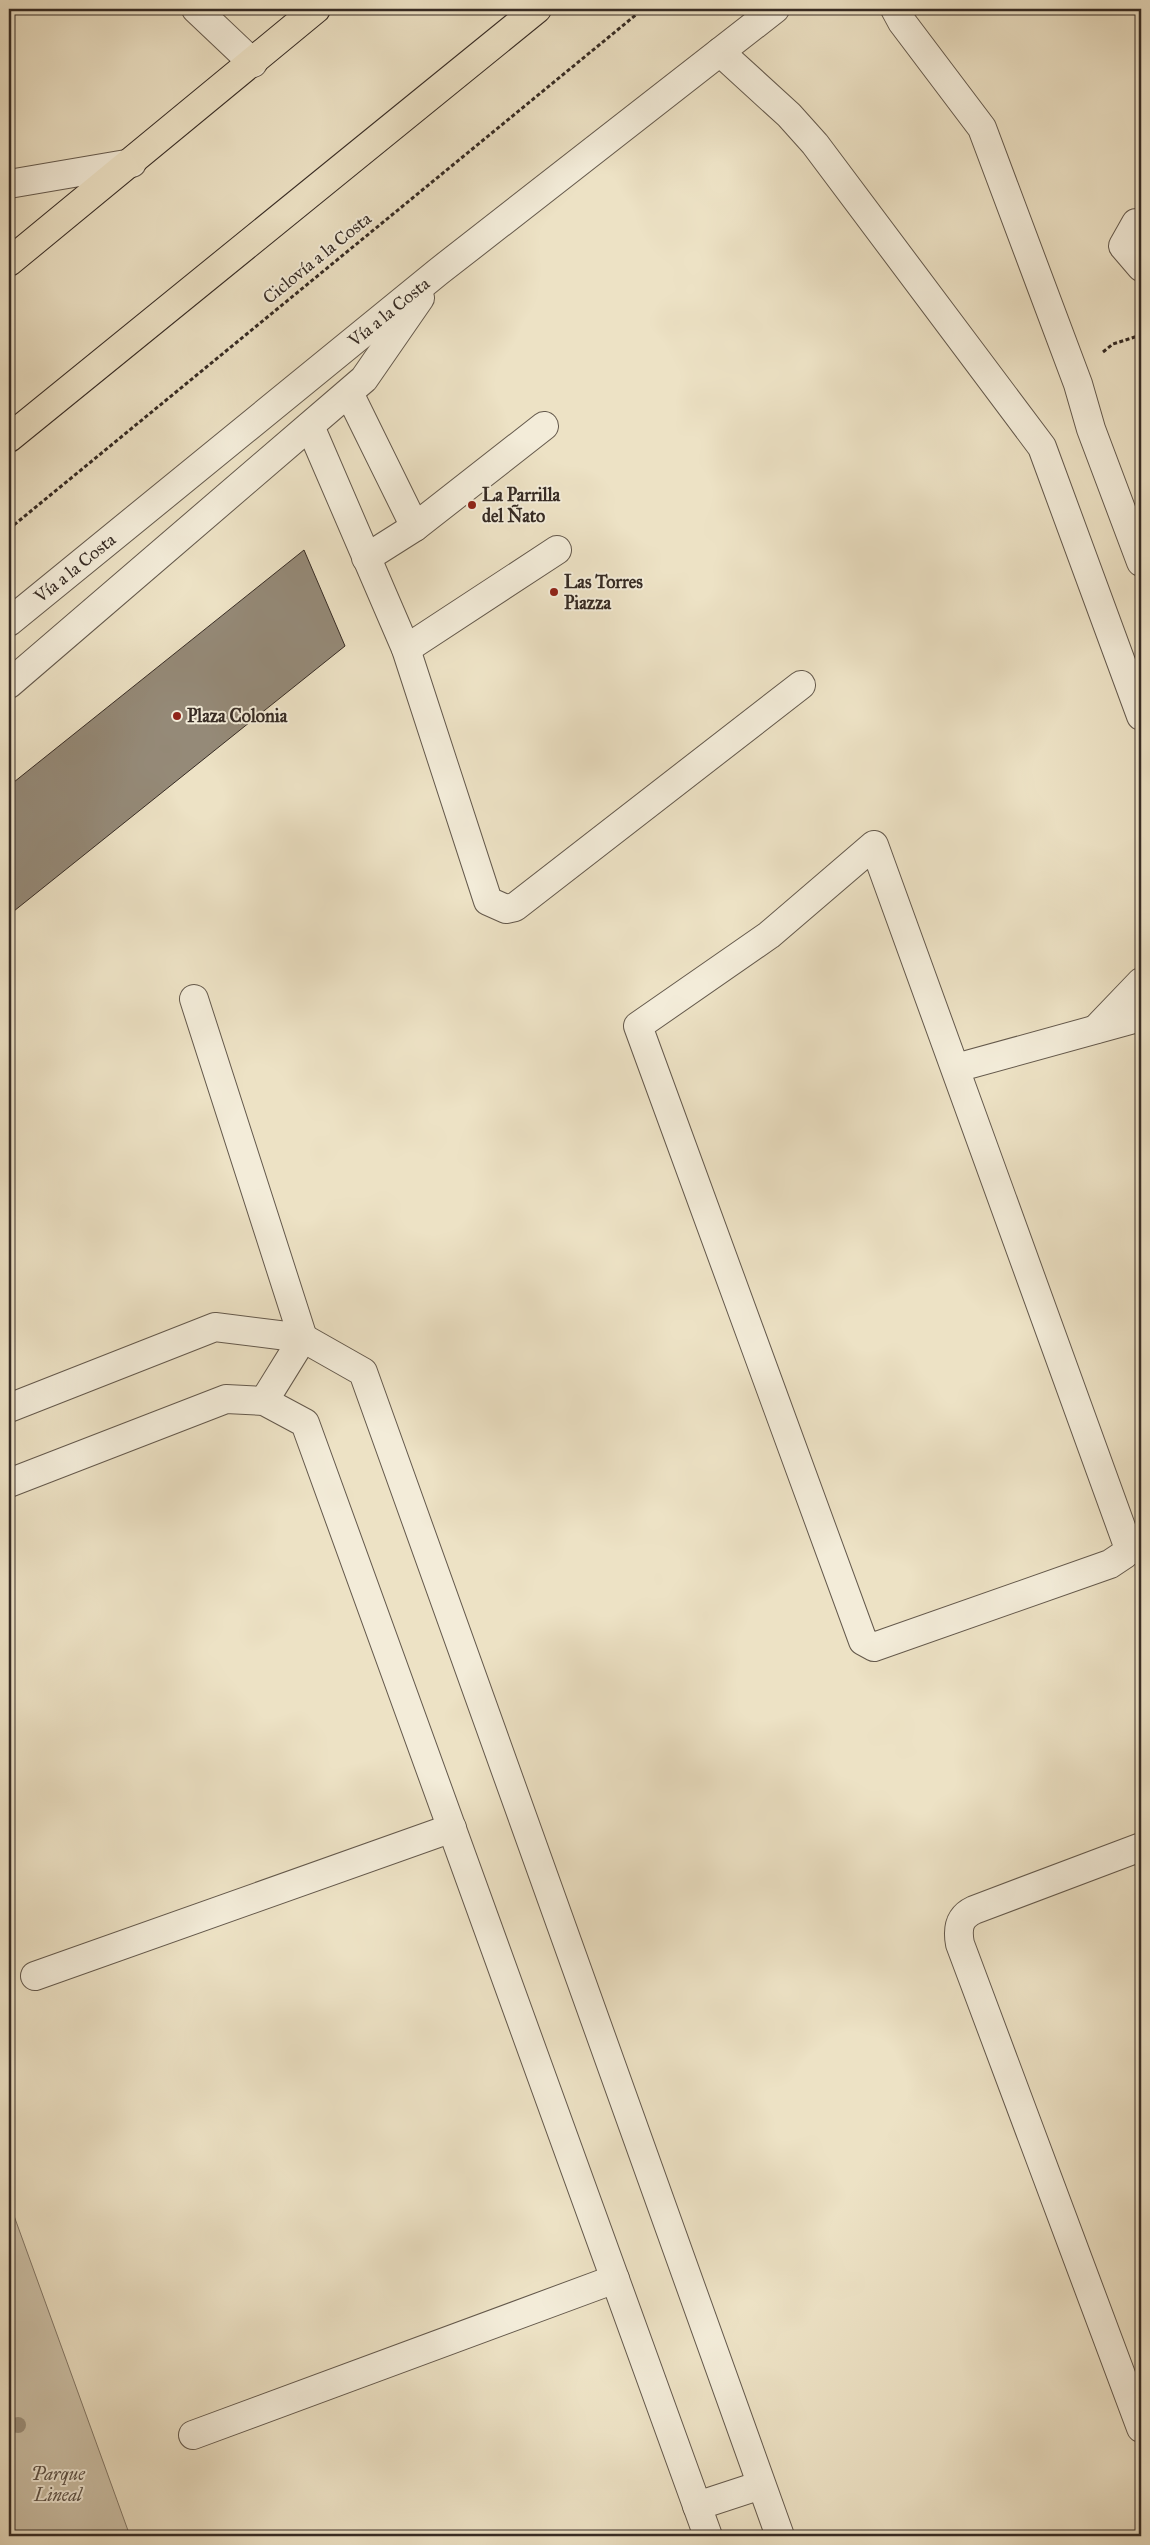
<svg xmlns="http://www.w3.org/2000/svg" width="1150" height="2545" font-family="'IM FELL Great Primer',serif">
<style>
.green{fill:#cec3aa;stroke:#827767}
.building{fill:#958a78;stroke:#362b24}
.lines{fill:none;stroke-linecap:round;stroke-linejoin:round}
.minor-casing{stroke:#64594c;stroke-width:30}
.highway-casing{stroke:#362b24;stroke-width:30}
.path{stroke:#362b24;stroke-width:3;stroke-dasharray:4 2.5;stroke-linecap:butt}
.minor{stroke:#f3ecd9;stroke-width:28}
.highway{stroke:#ede2c5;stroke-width:28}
.tree{fill:#9d927f}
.poi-dot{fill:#8f2418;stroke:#f3ecd9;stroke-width:2}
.labels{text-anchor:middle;stroke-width:4;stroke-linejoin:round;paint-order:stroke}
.street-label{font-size:18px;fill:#362b24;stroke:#f3ecd9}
.poi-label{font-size:18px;font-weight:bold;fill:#362b24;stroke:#f3ecd9;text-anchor:start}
.park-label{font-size:18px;font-style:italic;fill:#5c5146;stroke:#f3ecd9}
</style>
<rect width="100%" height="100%" fill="#ede2c5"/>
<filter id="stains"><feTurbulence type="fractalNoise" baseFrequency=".004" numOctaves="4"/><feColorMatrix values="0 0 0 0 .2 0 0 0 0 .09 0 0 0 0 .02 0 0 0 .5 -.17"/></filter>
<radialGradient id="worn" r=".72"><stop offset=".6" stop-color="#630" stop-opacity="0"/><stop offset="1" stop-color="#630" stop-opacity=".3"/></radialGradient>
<polygon class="green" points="9,2202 130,2536 9,2536"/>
<polygon class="building" points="304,550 345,646 9,915 9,786"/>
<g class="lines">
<g class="minor-casing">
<g id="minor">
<polyline points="196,9 253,63"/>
<polyline points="895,9 902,22 982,128 1078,384 1091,429 1141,562"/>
<polyline points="720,52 789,115 815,144 1042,447 1141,716"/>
<polyline points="9,184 132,163"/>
<polyline points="1136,223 1123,246 1141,267"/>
<polyline points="349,393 415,527"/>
<polyline points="310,426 406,649 488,901 506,909 515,907 801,685"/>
<polyline points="366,558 415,527 544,426"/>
<polyline points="9,622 438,272 775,9"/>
<polyline points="406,649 557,550"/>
<polyline points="9,684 364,379 420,298"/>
<polygon points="874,845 1128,1546 1125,1554 1110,1564 874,1647 863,1641 638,1026 769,935"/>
<polyline points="194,999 303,1338 264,1401"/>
<polyline points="1096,1029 1141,982"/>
<polyline points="956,1068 1141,1017"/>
<polyline points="9,1408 215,1327 303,1338 363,1372 780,2536"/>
<polyline points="9,1483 226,1399 264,1401 305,1423 708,2536"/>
<path d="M1141,1847L974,1910C959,1917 957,1928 960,1944L1141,2428"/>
<polyline points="35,1976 452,1828"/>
<polyline points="193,2435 615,2279"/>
<polyline points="697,2506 761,2485"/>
</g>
</g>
<g class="highway-casing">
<g id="highway">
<polyline points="9,262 316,9"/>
<polyline points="9,438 537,9"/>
</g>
</g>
<g class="path">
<polyline points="1103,352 1113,344 1141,335"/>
<polyline points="9,529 643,9"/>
</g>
<use href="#minor" class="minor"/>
<use href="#highway" class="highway"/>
</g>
<circle class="tree" cx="18" cy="2425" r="8"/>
<g class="poi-dot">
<circle cx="472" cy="505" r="5"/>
<circle cx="554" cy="592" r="5"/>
<circle cx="177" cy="716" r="5"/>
</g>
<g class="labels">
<g class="street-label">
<text transform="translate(317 258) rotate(-39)" y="6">Ciclovía a la Costa</text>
<text transform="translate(389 312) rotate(-39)" y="6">Vía a la Costa</text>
<text transform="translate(75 568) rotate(-39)" y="6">Vía a la Costa</text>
</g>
<g class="poi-label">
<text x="482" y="501">La Parrilla<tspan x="482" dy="21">del Ñato</tspan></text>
<text x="564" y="588">Las Torres<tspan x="564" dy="21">Piazza</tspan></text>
<text x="187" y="722">Plaza Colonia</text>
</g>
<g class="park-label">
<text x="58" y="2480">Parque<tspan x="58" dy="21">Lineal</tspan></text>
</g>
</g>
<rect width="1150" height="2545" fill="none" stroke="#ede2c5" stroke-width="30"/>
<rect x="10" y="10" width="1130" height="2525" fill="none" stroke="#362b24" stroke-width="2.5"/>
<rect x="15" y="15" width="1120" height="2515" fill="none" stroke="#362b24"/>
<rect width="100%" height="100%" filter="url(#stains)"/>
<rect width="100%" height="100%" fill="url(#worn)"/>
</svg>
